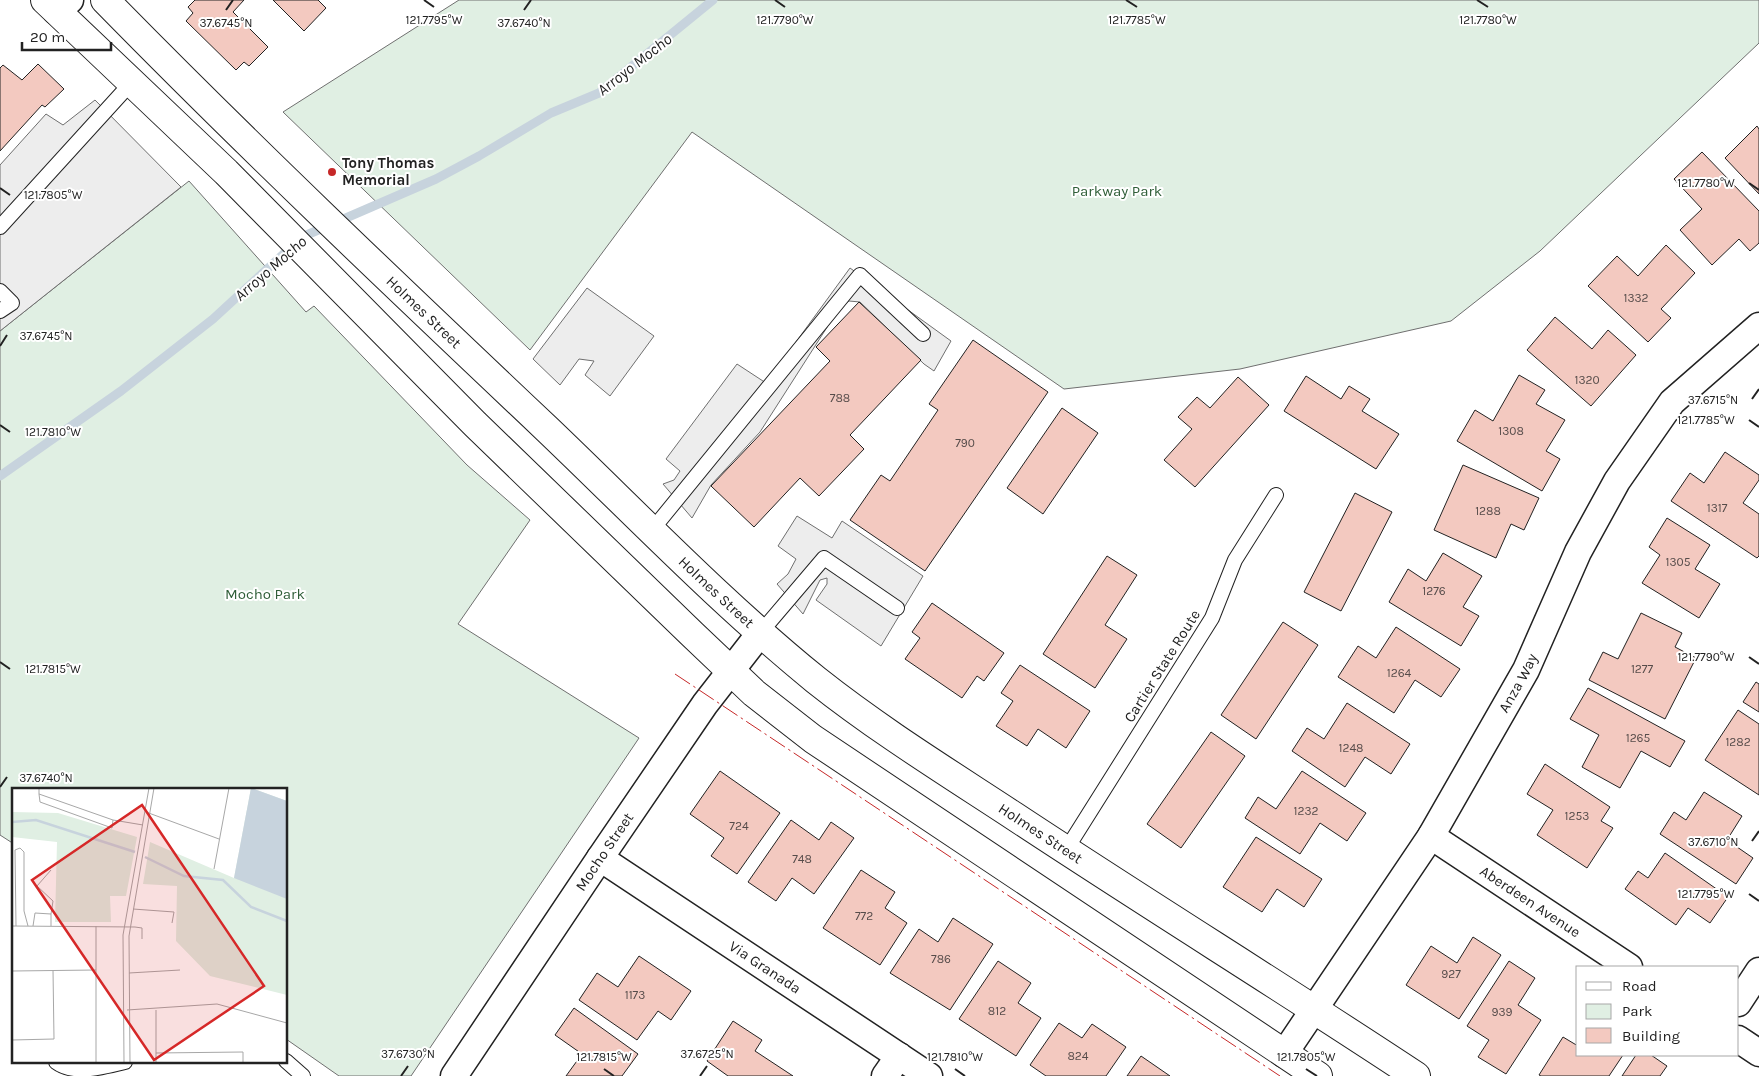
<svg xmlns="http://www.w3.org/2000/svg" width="1759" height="1076" font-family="Karla,sans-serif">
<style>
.green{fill:#e0efe3;stroke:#6f6f6f}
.parking{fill:#ededed;stroke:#6f6f6f}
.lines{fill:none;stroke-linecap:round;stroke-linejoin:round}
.stream{stroke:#c7d3dd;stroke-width:9}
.building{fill:#f3c9c0;stroke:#222}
.service-casing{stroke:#222;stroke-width:16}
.minor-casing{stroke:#222;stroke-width:29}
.secondary-casing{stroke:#222;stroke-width:30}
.service{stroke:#fff;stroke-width:14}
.minor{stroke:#fff;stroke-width:26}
.secondary{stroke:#fff;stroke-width:28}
.power{stroke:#c62828;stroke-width:1;stroke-dasharray:18 4 2.5 4;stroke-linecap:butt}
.ticks{fill:none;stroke:#222;stroke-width:2}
.poi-dot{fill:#c62828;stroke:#fff;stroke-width:2}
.labels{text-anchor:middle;stroke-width:4;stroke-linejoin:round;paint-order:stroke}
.number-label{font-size:12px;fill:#564c4a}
.poi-label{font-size:15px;font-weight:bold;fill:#222;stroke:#fff;text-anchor:start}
.park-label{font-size:15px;fill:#2f5e38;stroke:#fff}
.street-label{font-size:15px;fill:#222;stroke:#fff}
.water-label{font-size:16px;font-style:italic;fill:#222;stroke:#fff}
.inset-river{fill:none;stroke:#c7d3dd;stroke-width:2.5}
.inset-road{fill:none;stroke:#a7a7a7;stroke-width:1}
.view{fill:#d62828;fill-opacity:0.15;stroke:#d62828;stroke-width:2.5}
.inset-edge{fill:none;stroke:#222;stroke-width:2.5}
.ticks-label{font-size:12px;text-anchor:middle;fill:#222;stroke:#fff;stroke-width:4;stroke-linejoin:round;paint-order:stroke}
</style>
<rect width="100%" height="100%" fill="#fff"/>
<g class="green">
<polygon points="459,0 1759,0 1759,43 1540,251 1451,321 1240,369 1064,389 692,132 530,350 283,112"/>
<polygon points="189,181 306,312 314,306 467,465 530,520 458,624 639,738 411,1076 339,1076 286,1039 286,790 14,790 14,844 0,835 0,331"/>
</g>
<g class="parking">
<polygon points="95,100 181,187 0,331 0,165 46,114 63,125"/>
<polygon points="850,268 951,341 934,371 924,364 860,302 849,301 840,307 760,432 711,485 692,518 663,484 674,480 680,471 666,459 737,364 766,383"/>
<polygon points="587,288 654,336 610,396 585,375 594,361 579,359 560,385 533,359"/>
<polygon points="797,516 832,538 842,521 923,576 881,646 816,600 827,584 827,578 820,580 803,614 777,584 788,574 796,559 778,546"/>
</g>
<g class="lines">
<polyline class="stream" points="0,476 121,391 213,319 302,237 436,179 479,156 551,113 599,93 713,0"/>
</g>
<g class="building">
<polygon points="195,0 244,0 233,12 268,47 249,66 244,62 236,70 186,21 193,13 188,7"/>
<polygon points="273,0 318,0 326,8 304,31"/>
<polygon points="38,64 64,89 45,107 42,105 0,151 0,68 3,65 22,80"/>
<polygon points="1757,126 1759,129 1759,194 1725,158"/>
<polygon points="1702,152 1759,211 1759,243 1750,251 1739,239 1712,265 1680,230 1702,209 1674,179"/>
<polygon points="1666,245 1695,273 1661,309 1671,318 1648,342 1588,286 1617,256 1638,276"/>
<polygon points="859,302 921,360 850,435 864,449 819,496 800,478 754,527 711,486 830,361 816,347"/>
<polygon points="1555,317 1592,349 1608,330 1636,355 1591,406 1527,350"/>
<polygon points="973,340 1048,392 925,571 850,520 881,475 890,481 938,410 929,404"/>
<polygon points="1519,375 1545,390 1536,404 1565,420 1546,451 1560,459 1542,491 1457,441 1475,410 1493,421"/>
<polygon points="1306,376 1341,399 1349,386 1370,399 1362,411 1399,434 1376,469 1284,411"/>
<polygon points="1238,377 1269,405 1195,487 1164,460 1192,429 1178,417 1197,397 1210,408"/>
<polygon points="1062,408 1098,433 1043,514 1007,488"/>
<polygon points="1725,452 1759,475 1759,480 1743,503 1759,514 1759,556 1757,558 1671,501 1690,473 1704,483"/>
<polygon points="1463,465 1539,498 1524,530 1511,524 1496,558 1434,530"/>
<polygon points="1355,493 1392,512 1341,611 1304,592"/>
<polygon points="1667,518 1710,545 1695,569 1720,584 1699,618 1642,583 1660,555 1649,547"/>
<polygon points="1443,553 1482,576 1463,607 1479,616 1461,646 1389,602 1408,569 1426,581"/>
<polygon points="1107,556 1137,575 1105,625 1127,639 1095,688 1043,654"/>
<polygon points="932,603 1004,653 984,681 977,676 962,698 905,659 920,638 912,632"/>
<polygon points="1641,613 1682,633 1675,647 1696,658 1665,719 1589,680 1603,652 1618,659"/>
<polygon points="1283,622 1318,645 1256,739 1221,715"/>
<polygon points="1396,627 1460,669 1441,697 1415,680 1394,713 1338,677 1358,646 1376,658"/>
<polygon points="1020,665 1090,711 1066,748 1038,729 1027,746 996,726 1013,701 1001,693"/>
<polygon points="1756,682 1759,684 1759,712 1743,702"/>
<polygon points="1588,688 1685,741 1670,767 1641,751 1620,788 1582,767 1599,735 1570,719"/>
<polygon points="1347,703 1410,744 1391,774 1365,757 1345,787 1292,751 1307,728 1324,739"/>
<polygon points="1738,710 1759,724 1759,795 1705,760"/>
<polygon points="1211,732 1245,756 1181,848 1147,824"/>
<polygon points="1545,764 1610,807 1601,821 1613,828 1587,868 1537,835 1553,810 1527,794"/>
<polygon points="720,771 780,813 737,874 711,856 724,838 690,814"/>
<polygon points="1302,771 1366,813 1347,841 1320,823 1300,854 1245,818 1258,797 1276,809"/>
<polygon points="1704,792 1742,816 1727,840 1753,858 1736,884 1660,834 1674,812 1686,820"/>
<polygon points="791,820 819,840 831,822 854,838 814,894 792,878 776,901 748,882"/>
<polygon points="1256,837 1322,879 1304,907 1277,889 1262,912 1223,887"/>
<polygon points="1665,853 1728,897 1710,923 1688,908 1676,925 1625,889 1638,871 1648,878"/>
<polygon points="861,870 895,892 885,908 907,923 880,965 823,928"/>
<polygon points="953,918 993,944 950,1010 890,973 919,929 938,942"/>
<polygon points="1473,937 1501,955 1459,1019 1406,985 1431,946 1457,963"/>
<polygon points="639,956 691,991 671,1020 658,1011 637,1040 579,1000 597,973 618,987"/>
<polygon points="998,961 1031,983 1018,1003 1041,1018 1016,1056 959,1019"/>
<polygon points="1509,961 1535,978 1518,1005 1541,1020 1506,1074 1478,1057 1489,1040 1467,1026"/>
<polygon points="574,1008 638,1054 622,1076 566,1076 582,1054 555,1035"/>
<polygon points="733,1021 762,1040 755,1051 793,1076 728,1076 707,1061"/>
<polygon points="1059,1023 1082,1038 1092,1024 1126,1047 1106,1076 1046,1076 1030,1065"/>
<polygon points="1563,1037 1578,1046 1578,1055 1623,1055 1609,1076 1541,1076 1539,1075"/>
<polygon points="1636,1055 1651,1055 1667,1066 1660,1076 1622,1076"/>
<polygon points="1141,1056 1170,1076 1127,1076"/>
</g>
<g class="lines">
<g class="service-casing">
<g id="service">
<polyline points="0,227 132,82"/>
<polyline points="0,291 12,303 0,311"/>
<polyline points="652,530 860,275 923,334"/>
<polyline points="761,632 824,558 897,608"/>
<polyline points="1066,850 1212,618 1235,560 1276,495"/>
<polyline points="286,1061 303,1076"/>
<path d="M56,1062C75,1076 103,1067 125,1062"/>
</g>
</g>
<g class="minor-casing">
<g id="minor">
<polyline points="56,11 70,0"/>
<path id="s1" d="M1431,836L1629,967"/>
<path id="s2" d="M600,858L929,1076"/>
<polyline points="1738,1003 1759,971"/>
<polyline points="1738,1039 1759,1053"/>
<path id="s3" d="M1284,1054L1431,836L1526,670L1578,552L1617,481L1672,402L1759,326"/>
<path id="s4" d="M454,1076L600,858L705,704L761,632"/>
<polyline points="885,1076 899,1056"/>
</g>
</g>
<g class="secondary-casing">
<g id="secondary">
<polyline points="45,0 226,172 475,424 692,634 754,693 813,739 1318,1076"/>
<path id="s5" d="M105,0C249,147 398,288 547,429C636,514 721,603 816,680C879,730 947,772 1014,816C1147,904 1283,988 1416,1076"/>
</g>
</g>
<use href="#service" class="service"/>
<use href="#minor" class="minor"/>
<use href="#secondary" class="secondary"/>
<polyline class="power" points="675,674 1280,1076"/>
</g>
<path class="ticks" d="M424,0L434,7M775,0L785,7M1126,0L1137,7M1477,0L1488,7M226,10L233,0M524,10L531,0M1749,183L1759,190M0,188L10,195M0,346L7,335M1752,399L1759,389M1749,420L1759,427M0,425L10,432M1749,657L1759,664M0,662L10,669M0,787L7,777M1752,841L1759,831M1749,894L1759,901M604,1069L614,1076M955,1069L965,1076M1306,1069L1317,1076M401,1076L408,1066M700,1076L707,1066"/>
<circle class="poi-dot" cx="332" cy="172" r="5"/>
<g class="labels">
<g class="number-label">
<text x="1636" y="302">1332</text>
<text x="1587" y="384">1320</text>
<text x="840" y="402">788</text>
<text x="1511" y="435">1308</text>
<text x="965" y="447">790</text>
<text x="1717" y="512">1317</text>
<text x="1488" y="515">1288</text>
<text x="1678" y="566">1305</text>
<text x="1434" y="595">1276</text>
<text x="1642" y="673">1277</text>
<text x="1399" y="677">1264</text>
<text x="1638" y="742">1265</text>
<text x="1738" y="746">1282</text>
<text x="1351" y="752">1248</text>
<text x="1306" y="815">1232</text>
<text x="1577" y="820">1253</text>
<text x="739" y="830">724</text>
<text x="802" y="863">748</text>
<text x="864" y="920">772</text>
<text x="941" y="963">786</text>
<text x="1451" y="978">927</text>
<text x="635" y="999">1173</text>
<text x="997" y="1015">812</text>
<text x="1502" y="1016">939</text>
<text x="1078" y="1060">824</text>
</g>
<g class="poi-label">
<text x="342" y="168">Tony Thomas<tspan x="342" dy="17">Memorial</tspan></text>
</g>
<g class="park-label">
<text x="1117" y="196">Parkway Park</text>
<text x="265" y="599">Mocho Park</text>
</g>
<g class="street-label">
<text dy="5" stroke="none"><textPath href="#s5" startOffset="446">Holmes Street</textPath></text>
<text dy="5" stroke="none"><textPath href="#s5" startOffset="851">Holmes Street</textPath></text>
<text transform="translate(1162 666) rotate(-58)" y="5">Cartier State Route</text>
<text dy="5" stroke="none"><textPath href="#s3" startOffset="439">Anza Way</textPath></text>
<text dy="5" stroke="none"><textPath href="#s5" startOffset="1256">Holmes Street</textPath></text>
<text dy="5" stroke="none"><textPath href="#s4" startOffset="270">Mocho Street</textPath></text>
<text dy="5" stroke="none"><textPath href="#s1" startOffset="119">Aberdeen Avenue</textPath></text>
<text dy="5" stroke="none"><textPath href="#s2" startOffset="198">Via Granada</textPath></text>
</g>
<g class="water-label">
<text transform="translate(634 64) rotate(-38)" y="6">Arroyo Mocho</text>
<text transform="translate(270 268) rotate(-41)" y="6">Arroyo Mocho</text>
</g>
</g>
<g transform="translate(12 788)">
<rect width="275" height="275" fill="#fff"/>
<path d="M239,0L275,13V207L198,188L164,153L165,98L131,96L138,54L222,90ZM0,24L46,25L125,49L114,108H98L99,134H43L45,54L0,49Z" fill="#e0efe3"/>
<path d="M239,0L275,13V111L222,90Z" fill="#c7d3dd"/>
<path class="inset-river" d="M0,34L24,32L123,64M133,69L172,88L211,92L239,119L275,133"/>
<path class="inset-road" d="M27,0V6L101,32L131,37M27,6L28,14L100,40L101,32M134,24L207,51M202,81L217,0M121,121L162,124L160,135M39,126L41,113L25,98L39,82M0,138L123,139L130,140V151M4,138L3,62L8,60L12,64V123L16,138M21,138L23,125L39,126V138M84,138V275M0,183L84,182M117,185L168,182M115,222L205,216L275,235M144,222V275M0,252L42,251L41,182M144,265L231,264V275M112,275L111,147L137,0M118,275L117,148L142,0"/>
<path class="view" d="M130,17L252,198L142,272L20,92Z"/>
<rect width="275" height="275" class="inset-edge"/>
</g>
<g class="ticks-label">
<text x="434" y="24">121.7795°W</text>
<text x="785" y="24">121.7790°W</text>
<text x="1137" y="24">121.7785°W</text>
<text x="1488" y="24">121.7780°W</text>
<text x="226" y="27">37.6745°N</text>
<text x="524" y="27">37.6740°N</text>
<text x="1706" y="187">121.7780°W</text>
<text x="53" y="199">121.7805°W</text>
<text x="46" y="340">37.6745°N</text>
<text x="1713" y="404">37.6715°N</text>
<text x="1706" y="424">121.7785°W</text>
<text x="53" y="436">121.7810°W</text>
<text x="1706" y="661">121.7790°W</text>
<text x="53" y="673">121.7815°W</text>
<text x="46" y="782">37.6740°N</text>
<text x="1713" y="846">37.6710°N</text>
<text x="1706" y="898">121.7795°W</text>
<text x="408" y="1058">37.6730°N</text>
<text x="707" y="1058">37.6725°N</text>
<text x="604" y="1061">121.7815°W</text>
<text x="955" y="1061">121.7810°W</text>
<text x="1306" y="1061">121.7805°W</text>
</g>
<rect x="1576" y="966" width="162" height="90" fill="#ffffff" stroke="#a7a7a7"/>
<rect x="1586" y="982" width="25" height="8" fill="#ffffff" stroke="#a7a7a7"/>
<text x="1622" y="991" font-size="15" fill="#222222">Road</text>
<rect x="1586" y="1004" width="25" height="15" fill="#e0efe3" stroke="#a7a7a7"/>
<text x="1622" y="1016" font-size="15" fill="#222222">Park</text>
<rect x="1586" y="1028" width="25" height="15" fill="#f3c9c0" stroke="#a7a7a7"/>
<text x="1622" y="1041" font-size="15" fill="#222222">Building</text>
<path d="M22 42v8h89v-8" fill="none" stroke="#222222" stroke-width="2.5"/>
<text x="30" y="42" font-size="15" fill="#222222" stroke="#ffffff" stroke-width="4" paint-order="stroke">20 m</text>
</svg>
